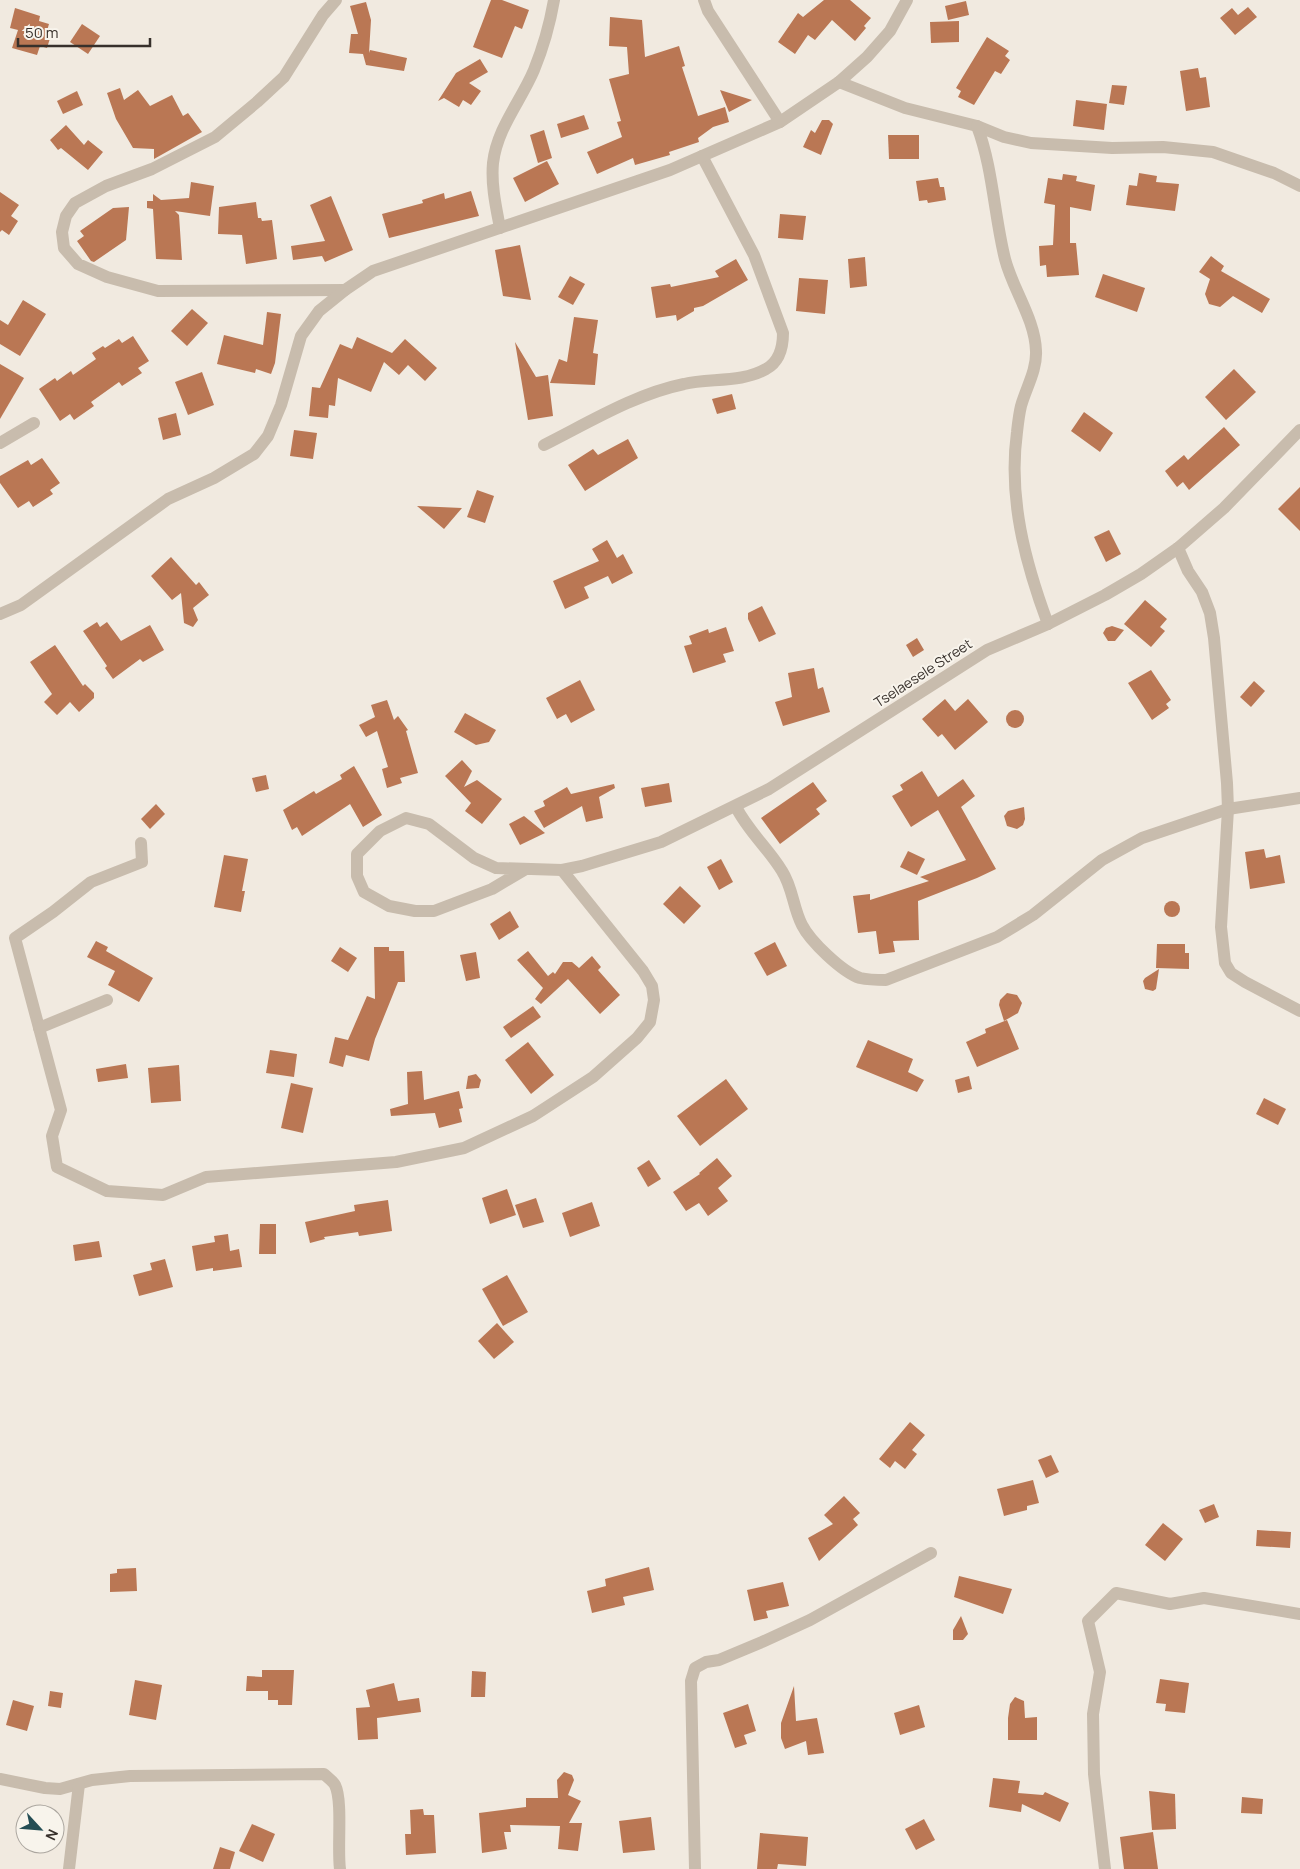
<svg xmlns="http://www.w3.org/2000/svg" width="1300" height="1869" font-family="Manrope,sans-serif">
<style>
.building{fill:#ba7754}
.lines{fill:none;stroke-linecap:round;stroke-linejoin:round}
.minor{stroke:#c8bcad;stroke-width:12}
.labels{text-anchor:middle;stroke-width:4;stroke-linejoin:round;paint-order:stroke}
.street-label{font-size:14px;fill:#37302b;stroke:#f8f4ec}
</style>
<rect width="100%" height="100%" fill="#f1eae0"/>
<g class="building">
<polygon points="491,0 502,0 529,10 522,29 515,26 502,58 473,47"/>
<polygon points="824,0 850,0 871,18 864,26 866,28 855,41 832,20 815,40 808,35 795,54 778,42 798,13 803,17"/>
<polygon points="966,1 969,15 948,20 945,6"/>
<polygon points="366,2 371,20 369,53 370,50 407,58 404,71 366,65 363,54 349,53 351,34 358,34 350,6"/>
<polygon points="1248,7 1257,17 1235,35 1220,18 1232,8 1238,15"/>
<polygon points="15,8 40,16 39,21 49,24 46,34 51,35 47,48 40,46 37,55 12,48 18,30 10,28"/>
<polygon points="610,17 642,20 645,57 679,46 685,66 682,67 698,116 725,107 729,122 713,127 698,138 699,142 669,152 670,155 635,165 633,158 597,174 587,152 622,137 617,122 621,121 609,79 629,74 627,47 609,46"/>
<polygon points="959,21 959,42 931,43 930,22"/>
<polygon points="82,24 100,36 88,54 70,42"/>
<polygon points="987,37 1009,51 1005,56 1010,60 1001,74 995,71 974,105 958,97 961,91 956,88"/>
<polygon points="480,59 488,72 469,83 481,91 471,105 463,100 459,107 444,98 438,101 456,73"/>
<polygon points="1198,68 1200,78 1206,77 1210,107 1186,111 1180,71"/>
<polygon points="1112,85 1127,86 1124,105 1109,103"/>
<polygon points="120,88 124,100 138,90 150,106 172,95 183,116 188,113 202,132 154,159 154,149 133,148 116,119 107,93"/>
<polygon points="720,90 752,100 729,112"/>
<polygon points="77,91 83,105 63,114 57,101"/>
<polygon points="1076,100 1107,104 1104,130 1073,126"/>
<polygon points="584,115 589,129 561,138 557,124"/>
<polygon points="822,120 829,120 833,124 821,155 803,147 811,130 815,133"/>
<polygon points="66,125 84,145 88,140 103,152 88,170 61,148 58,150 50,140"/>
<polygon points="544,130 552,158 538,163 530,135"/>
<polygon points="888,135 919,135 919,159 889,159"/>
<polygon points="547,161 559,184 525,202 513,178"/>
<polygon points="1139,173 1157,176 1156,182 1179,184 1175,211 1126,205 1129,185 1137,186"/>
<polygon points="1063,174 1077,176 1076,181 1095,185 1091,211 1070,207 1070,243 1076,243 1079,275 1047,277 1046,265 1040,266 1039,246 1053,245 1055,205 1044,203 1048,178 1062,180"/>
<polygon points="938,178 940,187 944,187 946,200 928,203 927,200 919,201 916,181"/>
<polygon points="191,182 214,186 210,216 175,211 179,215 182,260 156,259 153,209 147,208 147,201 153,201 153,194 161,200 189,198"/>
<polygon points="471,191 479,216 389,238 382,214 423,203 422,200 444,193 445,199"/>
<polygon points="0,192 19,205 11,216 18,221 9,235 2,230 0,232"/>
<polygon points="331,196 353,250 325,262 322,256 293,260 291,246 325,241 310,205"/>
<polygon points="256,202 258,218 261,218 262,221 272,220 277,259 246,264 242,235 218,234 219,207"/>
<polygon points="129,207 126,240 94,262 91,261 77,241 84,236 80,231 113,208"/>
<polygon points="780,214 806,216 803,240 778,238"/>
<polygon points="520,245 531,300 503,296 495,250"/>
<polygon points="1211,256 1224,266 1221,271 1270,299 1262,313 1233,296 1220,307 1209,304 1205,294 1210,279 1199,272"/>
<polygon points="865,257 867,286 850,288 848,259"/>
<polygon points="736,259 748,280 703,306 694,308 694,311 677,321 676,315 656,318 651,287 670,284 671,287 719,277 715,271"/>
<polygon points="1103,274 1145,288 1137,312 1095,297"/>
<polygon points="570,276 585,284 573,305 558,297"/>
<polygon points="799,278 828,280 825,314 796,311"/>
<polygon points="23,300 46,314 20,356 0,344 0,320 8,325"/>
<polygon points="192,309 208,323 187,346 171,331"/>
<polygon points="267,312 281,314 275,363 271,374 256,369 255,373 217,364 224,335 263,345"/>
<polygon points="574,317 598,320 593,353 598,354 595,385 550,383 559,359 567,362"/>
<polygon points="133,336 149,361 138,368 142,373 122,386 119,382 91,402 94,406 74,420 70,414 60,421 39,389 55,378 57,381 71,371 73,375 96,359 92,353 103,346 105,348 119,339 122,343"/>
<polygon points="357,337 392,353 405,339 437,368 425,381 408,365 399,375 384,362 371,392 338,378 335,406 329,405 328,418 309,416 312,387 320,388 340,344 352,349"/>
<polygon points="515,342 536,377 548,375 553,416 528,420"/>
<polygon points="0,364 24,378 0,419"/>
<polygon points="1234,369 1256,392 1226,420 1205,397"/>
<polygon points="202,372 214,405 188,415 175,382"/>
<polygon points="732,394 736,409 717,414 712,399"/>
<polygon points="1084,412 1113,433 1100,452 1071,431"/>
<polygon points="176,413 181,435 163,440 158,418"/>
<polygon points="1224,427 1240,445 1189,490 1183,482 1177,487 1165,471 1184,455 1188,460"/>
<polygon points="294,430 317,433 313,459 290,456"/>
<polygon points="628,439 638,458 585,491 568,465 593,449 598,455"/>
<polygon points="42,458 60,483 50,490 53,494 33,507 29,501 18,508 0,483 0,476 28,460 31,465"/>
<polygon points="1300,487 1300,531 1278,509"/>
<polygon points="477,490 494,496 485,523 467,517"/>
<polygon points="417,506 462,508 444,529"/>
<polygon points="1109,530 1121,554 1106,562 1094,537"/>
<polygon points="607,540 617,558 623,554 633,573 612,584 608,576 584,587 589,598 565,609 553,581 599,561 592,549"/>
<polygon points="171,557 196,585 199,582 209,595 193,608 198,620 193,627 184,623 181,593 172,600 151,576"/>
<polygon points="1145,600 1167,619 1160,627 1165,631 1151,647 1124,624"/>
<polygon points="762,606 776,634 759,642 748,619 748,613"/>
<polygon points="97,622 100,627 107,622 121,641 150,625 164,650 143,662 140,659 113,679 105,668 107,666 83,631"/>
<polygon points="1112,626 1124,630 1115,641 1108,641 1103,633 1106,628"/>
<polygon points="726,627 734,651 723,654 726,662 693,673 684,646 692,644 689,636 708,629 709,633"/>
<polygon points="917,638 924,650 913,657 906,645"/>
<polygon points="55,645 83,686 85,684 94,693 94,698 79,712 70,702 57,715 44,702 52,694 30,662"/>
<polygon points="814,668 818,689 823,687 830,712 783,726 775,702 792,697 788,673"/>
<polygon points="1151,670 1171,700 1166,704 1169,708 1152,720 1128,683"/>
<polygon points="580,680 595,710 571,723 566,714 557,719 546,698"/>
<polygon points="1254,681 1265,691 1251,707 1240,697"/>
<polygon points="945,699 955,711 968,699 988,722 955,750 942,734 938,737 922,719"/>
<polygon points="387,700 394,720 398,716 408,730 406,731 418,773 400,778 402,783 387,788 382,769 388,767 377,731 366,737 359,725 375,717 371,705"/>
<circle cx="1015" cy="719" r="9"/>
<polygon points="465,713 496,730 489,742 476,745 454,732"/>
<polygon points="462,760 472,771 464,787 477,780 502,799 482,824 465,811 471,803 445,776"/>
<polygon points="354,766 382,815 363,827 350,804 302,836 297,827 292,830 283,810 314,791 316,794 342,779 340,775"/>
<polygon points="922,771 938,797 963,779 975,796 961,807 996,869 977,878 918,901 919,940 893,941 895,952 879,954 876,931 858,933 853,896 870,894 870,900 929,881 920,877 966,860 938,810 911,827 892,796 903,790 900,785"/>
<polygon points="266,775 269,789 256,792 252,778"/>
<polygon points="813,782 827,801 816,809 820,814 780,844 761,818"/>
<polygon points="669,783 672,802 645,807 641,788"/>
<polygon points="614,784 615,788 599,797 603,818 586,822 582,806 544,828 534,811 545,806 543,801 567,787 571,794"/>
<polygon points="156,804 165,814 150,829 141,819"/>
<polygon points="1024,807 1025,819 1023,825 1017,829 1007,826 1004,816 1008,811"/>
<polygon points="524,816 545,833 520,845 509,824"/>
<polygon points="1264,849 1266,858 1280,855 1285,883 1250,889 1245,852"/>
<polygon points="908,851 925,859 917,875 900,867"/>
<polygon points="224,855 248,859 242,891 245,891 241,912 214,907"/>
<polygon points="721,859 733,882 719,890 707,867"/>
<polygon points="680,886 701,906 684,924 663,904"/>
<circle cx="1172" cy="909" r="8"/>
<polygon points="510,911 519,927 499,940 490,924"/>
<polygon points="96,941 108,947 106,951 153,978 139,1002 108,985 115,971 87,957"/>
<polygon points="775,942 787,966 767,976 754,953"/>
<polygon points="1157,944 1185,944 1185,953 1189,953 1189,969 1156,968"/>
<polygon points="340,947 357,958 348,972 331,961"/>
<polygon points="374,947 389,947 389,951 404,951 405,982 398,982 375,1039 369,1061 346,1055 343,1067 329,1063 335,1037 348,1040 367,996 375,999"/>
<polygon points="528,951 548,976 553,972 555,974 563,962 572,962 579,968 592,956 601,967 598,970 620,995 600,1014 568,979 541,1004 535,999 543,988 517,960"/>
<polygon points="476,952 480,978 466,981 460,955"/>
<polygon points="1159,969 1156,989 1153,991 1145,989 1143,981 1145,978"/>
<polygon points="1007,993 1017,995 1022,1003 1018,1013 1004,1021 999,1005 1000,1000"/>
<polygon points="533,1006 541,1017 511,1038 503,1027"/>
<polygon points="1007,1020 1019,1049 977,1067 966,1042 986,1033 985,1029"/>
<polygon points="868,1040 913,1059 908,1072 924,1080 917,1092 856,1067"/>
<polygon points="528,1042 554,1075 531,1094 505,1060"/>
<polygon points="270,1050 297,1054 294,1077 266,1073"/>
<polygon points="126,1064 128,1078 98,1082 96,1069"/>
<polygon points="179,1065 181,1101 151,1103 148,1068"/>
<polygon points="422,1071 424,1100 459,1091 463,1108 459,1109 462,1122 439,1128 435,1113 391,1116 390,1109 408,1104 407,1072"/>
<polygon points="476,1074 481,1080 479,1088 466,1089 468,1076"/>
<polygon points="969,1076 972,1089 958,1093 955,1080"/>
<polygon points="726,1079 748,1109 700,1146 677,1116"/>
<polygon points="291,1083 313,1088 303,1133 281,1128"/>
<polygon points="1264,1098 1286,1109 1278,1125 1256,1114"/>
<polygon points="717,1158 732,1176 718,1188 728,1201 708,1216 699,1203 686,1211 673,1192 700,1174 699,1173"/>
<polygon points="649,1160 661,1179 648,1187 637,1168"/>
<polygon points="507,1189 516,1215 490,1224 482,1198"/>
<polygon points="536,1198 544,1222 523,1228 515,1205"/>
<polygon points="388,1200 392,1231 359,1236 358,1232 324,1237 325,1239 310,1243 305,1222 355,1211 354,1205"/>
<polygon points="592,1202 600,1226 570,1237 562,1213"/>
<polygon points="260,1224 276,1224 276,1254 259,1254"/>
<polygon points="228,1234 230,1251 239,1249 242,1267 213,1271 213,1268 196,1271 192,1246 215,1242 214,1236"/>
<polygon points="99,1241 102,1257 75,1261 73,1245"/>
<polygon points="165,1259 173,1287 139,1296 133,1275 152,1270 150,1263"/>
<polygon points="507,1275 528,1312 503,1326 482,1289"/>
<polygon points="497,1323 514,1342 494,1359 478,1341"/>
<polygon points="910,1422 925,1435 912,1450 917,1454 905,1469 895,1461 890,1468 879,1459"/>
<polygon points="1051,1455 1059,1472 1046,1478 1038,1460"/>
<polygon points="1033,1480 1039,1503 1027,1506 1027,1510 1004,1516 997,1489"/>
<polygon points="844,1496 860,1513 853,1519 858,1525 819,1561 808,1538 833,1524 824,1515"/>
<polygon points="1214,1504 1219,1517 1205,1523 1199,1510"/>
<polygon points="1163,1523 1183,1539 1165,1561 1145,1545"/>
<polygon points="1257,1530 1291,1532 1290,1548 1256,1546"/>
<polygon points="649,1567 654,1590 623,1597 625,1605 592,1613 587,1591 606,1586 605,1579"/>
<polygon points="136,1568 137,1591 110,1592 110,1574 117,1573 117,1569"/>
<polygon points="959,1576 1012,1589 1003,1614 954,1597"/>
<polygon points="783,1582 789,1606 766,1611 768,1618 754,1621 747,1590"/>
<polygon points="961,1616 968,1634 963,1640 953,1640 953,1630"/>
<polygon points="262,1670 294,1670 292,1705 278,1705 278,1700 268,1700 268,1691 246,1691 247,1676 262,1677"/>
<polygon points="472,1671 486,1672 485,1697 471,1697"/>
<polygon points="1160,1679 1189,1683 1185,1713 1165,1711 1166,1704 1156,1703"/>
<polygon points="135,1680 162,1685 156,1720 129,1715"/>
<polygon points="394,1683 398,1701 419,1698 421,1712 377,1718 378,1739 358,1740 356,1708 370,1707 366,1690"/>
<polygon points="794,1686 796,1721 817,1718 824,1753 808,1755 806,1741 785,1749 781,1738 781,1723"/>
<polygon points="50,1691 63,1693 61,1708 48,1706"/>
<polygon points="1015,1697 1024,1701 1025,1718 1037,1717 1037,1740 1008,1740 1008,1718 1010,1704"/>
<polygon points="13,1700 34,1706 27,1731 6,1725"/>
<polygon points="748,1704 756,1731 744,1735 747,1744 735,1748 723,1713"/>
<polygon points="919,1705 925,1727 900,1735 894,1713"/>
<polygon points="564,1772 572,1775 574,1780 568,1795 581,1801 569,1823 582,1823 578,1851 558,1849 560,1826 510,1825 511,1832 504,1832 507,1849 482,1853 479,1813 526,1807 526,1798 558,1798 557,1780"/>
<polygon points="993,1778 1020,1781 1018,1793 1043,1795 1045,1792 1069,1803 1060,1822 1022,1804 1021,1812 989,1807"/>
<polygon points="1149,1791 1175,1794 1176,1829 1152,1830"/>
<polygon points="1242,1797 1263,1799 1262,1814 1241,1813"/>
<polygon points="423,1809 424,1815 434,1815 436,1853 406,1855 405,1834 411,1834 410,1810"/>
<polygon points="651,1817 655,1850 623,1853 619,1821"/>
<polygon points="924,1819 935,1840 916,1850 905,1829"/>
<polygon points="252,1824 275,1834 263,1862 239,1851"/>
<polygon points="1153,1832 1158,1869 1124,1869 1120,1837"/>
<polygon points="760,1833 808,1837 806,1866 778,1864 777,1869 757,1869"/>
<polygon points="220,1847 235,1852 230,1869 213,1869"/>
</g>
<g class="lines">
<g class="minor">
<polyline points="336,0 323,15 284,77 257,102 215,137 152,169 106,186 75,203 66,216 62,232 64,248 78,264 107,277 158,291 345,290"/>
<polyline points="704,0 708,11 780,122"/>
<polyline points="839,82 905,108 977,126 1004,137 1031,143 1112,148 1163,147 1213,152 1274,173 1300,186"/>
<path d="M977,126C993,168 994,215 1005,259C1013,290 1035,319 1036,351C1037,370 1026,388 1021,406C1019,414 1018,423 1017,432C1008,498 1025,562 1048,624"/>
<path d="M500,228C496,207 491,185 493,163C497,128 521,101 534,70C543,48 550,23 554,0"/>
<polyline points="0,443 34,423"/>
<path d="M544,445C588,423 635,394 684,384C710,378 742,383 766,369C779,362 783,347 783,333L754,255L702,156"/>
<polyline points="1178,548 1188,571 1202,592 1210,613 1214,638 1227,783 1228,809 1221,927 1225,963 1231,973 1245,982 1300,1011"/>
<polyline points="0,614 21,605 168,499 214,478 254,454 268,436 281,405 301,336 319,311 345,290 373,271 670,170 780,122 839,82 867,57 890,31 907,0"/>
<path d="M736,807C748,831 768,848 782,871C793,888 793,908 802,925C810,941 842,972 860,978C869,980 877,980 886,980L997,937L1033,915L1102,860L1142,838L1228,809L1300,798"/>
<polyline points="141,843 142,862 91,882 53,912 15,938 61,1110 52,1136 57,1167 107,1191 163,1195 206,1177 396,1162 464,1148 533,1116 593,1077 637,1038 650,1022 654,1000 652,986 643,971 562,870"/>
<polyline points="524,870 492,889 434,911 415,911 389,906 364,892 357,876 357,854 380,831 406,818 429,824 474,858 496,868 562,870 582,866 661,842 769,789 987,650 1048,624 1105,595 1141,574 1178,548 1224,508 1300,430"/>
<polyline points="39,1028 107,1000"/>
<path d="M0,1779L45,1788L60,1789L92,1780L130,1776L324,1774C327,1777 333,1781 335,1785C343,1801 337,1848 340,1869"/>
<polyline points="69,1869 79,1784"/>
<polyline points="695,1869 691,1681 695,1668 706,1662 719,1660 762,1642 810,1620 931,1553"/>
<polyline points="1105,1869 1094,1774 1093,1714 1100,1672 1088,1621 1116,1593 1170,1604 1204,1598 1300,1614"/>
</g>
</g>
<g class="labels">
<g class="street-label">
<text transform="translate(923 673) rotate(-33)" y="5">Tselaesele Street</text>
</g>
</g>
<g transform="translate(40 1829) rotate(116)"><circle r="24" fill="#f8f4ec" stroke="#aba69f"/>
<path d="M0-4L9 19L0 12L-9 19Z" fill="#244d54"/>
<text y="-8" font-size="14" font-weight="bold" text-anchor="middle" fill="#37302b">N</text>
</g>
<path d="M18 38v8h132v-8" fill="none" stroke="#37302b" stroke-width="2.5"/>
<text x="25" y="38" font-size="15" fill="#37302b" stroke="#f8f4ec" stroke-width="4" paint-order="stroke">50 m</text>
</svg>
